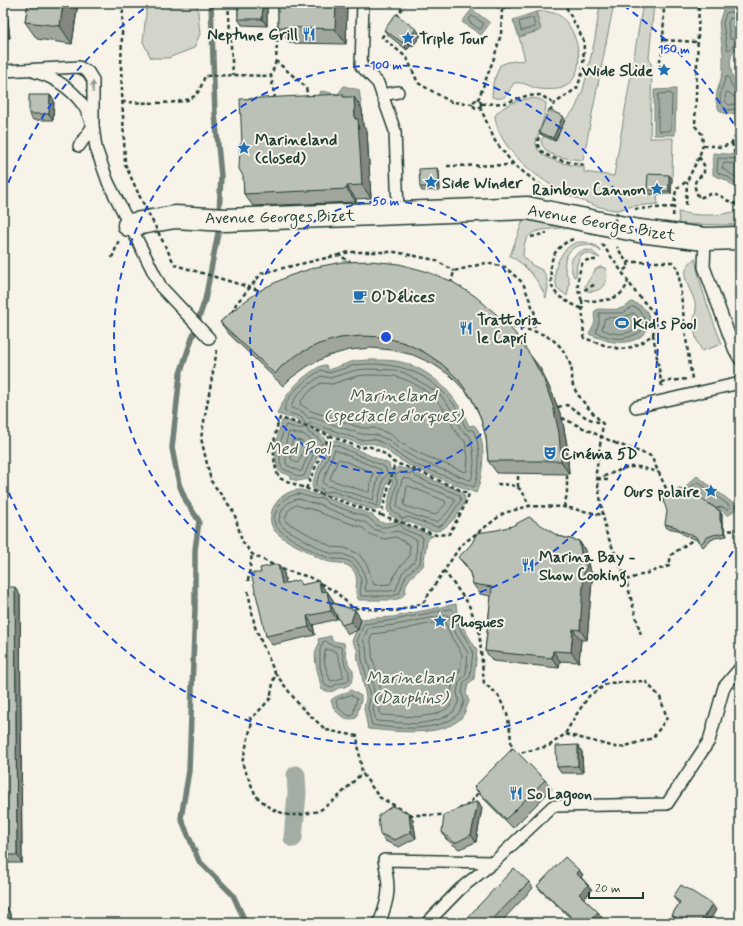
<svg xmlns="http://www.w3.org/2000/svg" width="743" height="926" font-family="Mynerve,sans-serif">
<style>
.green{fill:#d3d5ca;stroke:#79897f}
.water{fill:#a4ada3;stroke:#6f8077;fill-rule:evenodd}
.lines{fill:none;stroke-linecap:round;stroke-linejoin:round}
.shore{stroke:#546a60;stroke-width:1}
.stream{stroke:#6f8077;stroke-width:5.5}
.canal{stroke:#a4ada3;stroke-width:19}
.service-casing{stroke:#1f3d34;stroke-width:14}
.minor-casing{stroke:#1f3d34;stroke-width:25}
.path{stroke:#1f3d34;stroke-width:2.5;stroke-dasharray:4 3;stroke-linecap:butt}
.service{stroke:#f7f3e8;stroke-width:11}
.minor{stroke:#f7f3e8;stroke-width:22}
.path-bridge{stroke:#1f3d34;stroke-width:2.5;stroke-dasharray:4 3;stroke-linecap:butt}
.wall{fill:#a1a69d;stroke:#1f3d34}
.shaded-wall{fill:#83877f;stroke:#1f3d34}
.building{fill:#bbc1b6;stroke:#1f3d34}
.oneway{fill:#8b988e}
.ring{fill:none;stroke:#1d4ed8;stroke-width:2;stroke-dasharray:7 5}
.labels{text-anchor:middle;stroke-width:4;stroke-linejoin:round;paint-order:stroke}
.poi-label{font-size:16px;font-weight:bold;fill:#1f3d34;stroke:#f7f3e8;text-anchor:start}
.street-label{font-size:16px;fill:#1f3d34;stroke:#f7f3e8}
.water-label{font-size:17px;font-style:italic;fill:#405950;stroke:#f7f3e8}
.centre{fill:#1d4ed8;stroke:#f7f3e8;stroke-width:2}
.ring-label{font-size:12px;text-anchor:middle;font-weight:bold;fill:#1d4ed8;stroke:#f7f3e8;stroke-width:4;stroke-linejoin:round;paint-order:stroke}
</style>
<rect width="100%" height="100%" fill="#f7f3e8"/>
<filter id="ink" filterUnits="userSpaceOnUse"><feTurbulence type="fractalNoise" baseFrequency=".025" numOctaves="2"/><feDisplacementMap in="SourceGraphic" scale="8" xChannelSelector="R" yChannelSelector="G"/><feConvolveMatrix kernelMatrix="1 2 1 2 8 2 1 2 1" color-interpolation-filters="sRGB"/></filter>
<g filter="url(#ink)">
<g class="green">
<polygon points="147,3 197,3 200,34 194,48 168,58 151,58 143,42"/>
<path d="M611,3H614L583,160C568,158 545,159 541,141L544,136L555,141L565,120L575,109L583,90L595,39L600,4L610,6Z"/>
<path d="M643,3H654L649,58L652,67L650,138H673L672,178L651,177L650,194H657L658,204C650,205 641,205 634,206C628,207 621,210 616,210C574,206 499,161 495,116C501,105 526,96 538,99C541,99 544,102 546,103C546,112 542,123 540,131C539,134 537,137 536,140C533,160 571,165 584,167V172L614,176Z"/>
<path d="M545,11C549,12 553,13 557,14C579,26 590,77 562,88C556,90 542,90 535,88C527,85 523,82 514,83C507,93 506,102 492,97L493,83L500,65L508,62L525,60L519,37L541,30L536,12Z"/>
<path d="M740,210V225L679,224L678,212C699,216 719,217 740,210Z"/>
<path d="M527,217L572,225C549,234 523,221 523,256L532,265L542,270L546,276L548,287L546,298C539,281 527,265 510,256L523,220Z"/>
<path d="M585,242L597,246L601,252C595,246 590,244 581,245C570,247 563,257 565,268C565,272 568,276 569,280C570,285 568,291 567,296L557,288C556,284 555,279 555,275C555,263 564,247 575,243C578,242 582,242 585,242Z"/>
<path d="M587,250L592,251L600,258L588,253L580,255L577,264L576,276L574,277C568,263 570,253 587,250Z"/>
<path d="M695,258C700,287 711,316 722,344L702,351C697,341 693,332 694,321C694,317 696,313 696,309C695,289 673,276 695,258Z"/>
<path d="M600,267L605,268C611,281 601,294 587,291L585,286L596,269Z"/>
</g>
<g class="water">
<path d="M729,8L740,10V48C724,49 731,83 740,90V111L732,114H726L719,110L716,101L717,92L723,72V53L719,23L723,10Z"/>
<polygon points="472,9 490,23 481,35 462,22"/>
<polygon points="536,12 541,30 519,37 513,20"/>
<polygon points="344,86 359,90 362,109 352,110 317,102 321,91 338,94"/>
<polygon points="676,89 675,135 654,135 654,90"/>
<polygon points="713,153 740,155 740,192 726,180 713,175"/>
<path d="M631,302C659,308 653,339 626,342C613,344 601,339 589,334L595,322L594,312L598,309C609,309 623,312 631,302Z"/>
<path d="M369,360C378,360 387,360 396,361C430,367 457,395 469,426L474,425C488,438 483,477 476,493L415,468L417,474L461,491C463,494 465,496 465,500C464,509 446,531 436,531C428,531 414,523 406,521L405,525L433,536L429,538L427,541L423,566L410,578L406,585L405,593L401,598L393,600H359C351,591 363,577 350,567C342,561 334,564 326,561C319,559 313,554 307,551C297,546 286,541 278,534C260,519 278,491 298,490C304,489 312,495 318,495L319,492L313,489L312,484L325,452L320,450L308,479L298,481L291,479V476L279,471C272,456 277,436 282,421L286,420L301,426L299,420L277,414C284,397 295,383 311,372C316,369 320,365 326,365L328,370L354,361ZM309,426L360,444L372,443L385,448L392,455L414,468L407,470L398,467L395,471L390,469L389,464L335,440L329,442C323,439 325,438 321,435C318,431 313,431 309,426ZM388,479L393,480L387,509L390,515L396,518L395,522L383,523L379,521L372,515L328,499L330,495L374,510L380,509Z"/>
<polygon points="697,476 738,507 728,516 721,510 715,514 683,495 688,489 687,485"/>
<path d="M456,604L457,613L464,629L477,650L474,679L468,684L466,694L469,701C467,706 465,714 461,718C442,738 393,731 368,729L364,708L366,698L361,671L358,661L357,649L352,641L361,619L393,617Z"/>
<path d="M331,636L332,641L344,643C345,650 346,656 348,663C349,666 352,668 353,671C355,682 348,688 338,688C333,693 328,692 321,689C320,674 310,657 319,644L318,639Z"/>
<path d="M351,690L361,696V700L356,718C345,722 333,712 331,700C338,694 344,695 351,690Z"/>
</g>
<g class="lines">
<g class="shore">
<polyline points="740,14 730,12 726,13 723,23 727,49 729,50 735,44 740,44"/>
<polygon points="472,16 483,23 483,25 481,29 479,29 469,22 469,20"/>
<polygon points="533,18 535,27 521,31 519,22"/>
<polyline points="740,19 730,18 728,23 730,39 740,39"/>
<path d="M740,93C732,92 731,84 729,77H726C722,88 714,103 728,110L740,108"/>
<polygon points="660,94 670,93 672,95 671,129 670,131 659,131 658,129 658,95"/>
<path d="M740,98L734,97L728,92L726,93C725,98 724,102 729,105L740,103"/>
<polyline points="740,159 718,158 717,171 718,173 728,177 740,187"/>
<polyline points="740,164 724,163 722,168 740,180"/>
<path d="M632,307L637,308C643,315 647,320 644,329C628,341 613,341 596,332L599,322V313H623Z"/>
<path d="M634,313L638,317L641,323C634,336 613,336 602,329L605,318L624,317Z"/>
<path d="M369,364C399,364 422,371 444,393C451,400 458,409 462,418C463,421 464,427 467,429C468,430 471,430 473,430C481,445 481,471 474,487L416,465L395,452L387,445L374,439L360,440L312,423L306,425L301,417L284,411C286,394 307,379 321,370L329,373L355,365Z"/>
<path d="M369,369L395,370L405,373L429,387L441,396L449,406L462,431L470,436C474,450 476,466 471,480H469L418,460L398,448L389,440L376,435L361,434L314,418H308L303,412L291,408C294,394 309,384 321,376L330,378L356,370Z"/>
<path d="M369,375C377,375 386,375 394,376C415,381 438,397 448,416C454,427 454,433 465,441L468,457L467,471L465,472L421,454L401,443L390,434L374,428H362L311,411L300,404L301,401L312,389L321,383L332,384L357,376Z"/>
<path d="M286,425L299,429L306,427L309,433L318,438L322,443L321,445L316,448L304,476C298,477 297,477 293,473C290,471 285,471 282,468C277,460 281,432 286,425Z"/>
<polygon points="289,432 298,434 303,434 314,442 301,472 287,465 286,463 286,443"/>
<polygon points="295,440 301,441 306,445 299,461 297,463 291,459 292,441"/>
<polygon points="336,445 385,467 388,474 383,479 377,506 331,491 324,493 322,489 316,486 316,483 329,454 328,447"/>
<polygon points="335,450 381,470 381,472 378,478 373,500 333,487 327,486 323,483"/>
<polygon points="340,459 373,473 369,492 367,492 331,480 330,478 338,460"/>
<polygon points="401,472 407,474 412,473 416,477 459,495 461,500 449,518 442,525 437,527 408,517 402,519 398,514 392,511 391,508 397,482 395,476"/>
<path d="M403,478L410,479L414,482L454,498L455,501C451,508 444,518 436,522C427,520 402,512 397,507L399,490Z"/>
<polygon points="409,486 445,501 446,504 435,515 405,506 404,504 407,487"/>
<polyline points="691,493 692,486 698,482 731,507 728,510 722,507 717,508"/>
<path d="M299,494L316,499L323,498L327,503L369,518L376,525L381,527H386L400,524L403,529L423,537L420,563L406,575L399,594L392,596H361C359,591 361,589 361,584C362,578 358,569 354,565C345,556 337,561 328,558C318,554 280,534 276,526C272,519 275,512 279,506C283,498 291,495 299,494Z"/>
<path d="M299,499L315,504H320L326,508L366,523L373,529L385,533L398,531L417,540L416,560L402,573L396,590L391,591H366L365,589L366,583L363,570L356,560L343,554H332L323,550L284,528L280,523L279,520C281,509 287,500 299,499Z"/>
<polygon points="296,505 318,511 323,514 363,528 370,534 377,537 385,539 396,537 410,545 409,557 398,569 390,584 374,585 368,567 359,554 345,548 332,547 286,522 285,519 288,511"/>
<path d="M451,609L453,610L461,631L473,651L470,677L464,682L462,693L464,701C463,706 461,712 457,715C440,732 394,729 372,725L368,708L370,698L365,671L362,660L361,647L357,641L364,624L394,620Z"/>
<polygon points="446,615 449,616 456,634 468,653 466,674 459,682 457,693 459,701 454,711 449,715 438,720 417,724 376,721 373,708 375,697 370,670 367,659 366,646 363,640 368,628 395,625"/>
<path d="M443,621L445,622L452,638L462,654L460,671L455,676L453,681L451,693L452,701L450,707L436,714L417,717L381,715C378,708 381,703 381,696C380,683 376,671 373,659C371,652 373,646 370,640L372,634L396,631Z"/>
<polygon points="326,641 331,645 341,647 345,665 349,672 349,679 347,682 337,684 330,688 325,685 320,667 320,650 323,642"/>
<path d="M326,649L337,652C338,658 344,673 343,678L332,681L330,680C327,671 321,658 326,649Z"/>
<path d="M351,695L357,699L353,714L351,716C345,715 337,708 336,702L338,699Z"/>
</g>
<g class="stream">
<polyline points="211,3 215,114 221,176 219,214"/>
<polyline points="218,223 218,233 205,300 180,374 172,448 179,484 186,501 199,521 195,550 195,608 189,771 181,818 199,861 233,895 244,919 245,923"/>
</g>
<polyline class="canal" points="293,838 297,794 296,775"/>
<g class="service-casing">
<g id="service">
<polyline points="363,3 361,66 378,83 395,131 398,212"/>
<polyline points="3,71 79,67 88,72 93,80 93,126 96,148 108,182 161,287 209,338"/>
<path d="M35,72C54,77 72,89 83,105C87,110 89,117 91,122"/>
<polyline points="382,95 398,92"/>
<polyline points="79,146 93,126"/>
<polyline points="705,239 704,267 735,351 740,359"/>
<polyline points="636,407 740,383"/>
<polyline points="3,913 6,923"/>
<path d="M379,923C390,897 390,887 384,860L494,862"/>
<polyline points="427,923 460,889 494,862 553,806 667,804 709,741 724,687 740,668"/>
</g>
</g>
<g class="minor-casing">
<polyline id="minor" points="129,225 175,217 226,220 527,208 639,231 705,239 740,238"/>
</g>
<g class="path">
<polyline points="123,3 121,67 125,164 139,195"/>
<polyline points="228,3 233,75"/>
<polyline points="489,3 502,9 527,3"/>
<polyline points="736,3 740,4"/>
<polyline points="396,17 406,3"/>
<polyline points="278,25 276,61 306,87 308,99"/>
<polyline points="388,29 382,37 407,58 418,83 451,102 473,104"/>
<polyline points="664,40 697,42"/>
<polyline points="660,69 660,60 663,49 664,3"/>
<polyline points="275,99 271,76 276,61"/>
<circle cx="477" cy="104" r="4"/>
<polyline points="478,100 494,58 501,34 502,9"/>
<path d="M122,102C138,102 181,106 193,97C200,93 202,83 205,76L233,75L271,76"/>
<polyline points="482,104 505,103 526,96 541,95 554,104"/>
<polyline points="480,107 495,141 514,165 548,191"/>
<polyline points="550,112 554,104 577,88 583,71 584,41 564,3"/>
<path d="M542,131C541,134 539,137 538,140C534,159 573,162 584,165"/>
<polyline points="732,143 740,174"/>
<polyline points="703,145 722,147 732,143 740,128"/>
<polyline points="733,152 740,153"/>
<path d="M699,157L704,165V174C691,181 694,187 699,198C703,197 708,194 712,194C724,194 726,204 740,204"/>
<polyline points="447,166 513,165"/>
<polyline points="686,205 687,182"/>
<polyline points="635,209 674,207"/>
<polyline points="673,216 676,189 687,181 699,157 703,145 702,134 695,126 699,3"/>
<polyline points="531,237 547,233"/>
<path d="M573,239C555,247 549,258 551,278C551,283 552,289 556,293C562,300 574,305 582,309"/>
<polyline points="602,244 622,272"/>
<polyline points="112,258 119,240"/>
<path d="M596,260H587L582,264C578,276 575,288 582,300C599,302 623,302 628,281"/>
<polyline points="627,262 672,262 678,268 687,346 692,379"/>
<polyline points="352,263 339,255 349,252 395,252 435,260 454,271"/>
<polyline points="451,284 454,271 486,263 505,267 523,283 535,314 534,331"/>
<polyline points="578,293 596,284"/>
<polyline points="582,300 584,338 607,346 621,349 632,347 643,342 653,334 656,324 654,313 636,293 622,272 629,266 617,247"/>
<polyline points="232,313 236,304 262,273 339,255"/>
<path d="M506,326C536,331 560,333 571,367C573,374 571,382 574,388C581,401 593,413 603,424L596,473L606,532L626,580L641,635"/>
<polyline points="653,334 662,387"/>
<polyline points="217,350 201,438 211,481 234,512 242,541 252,554 281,569 309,577 336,592 353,608 396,611 423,603 461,545 504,513 529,506 564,507 603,515"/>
<polyline points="661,382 687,379"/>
<polyline points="558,407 567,405 587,418 603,424"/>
<polyline points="615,443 651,456 671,499"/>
<polyline points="597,479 628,467 639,467 658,472"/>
<polyline points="597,479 608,480"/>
<path d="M497,484C518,485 521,485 529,506"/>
<polyline points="518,487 518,473"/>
<polyline points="306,489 329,436"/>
<polyline points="564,507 567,494 567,474"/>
<path d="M381,515L436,535L449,534L463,509L469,494L420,472L393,462L385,454L369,446L361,448L298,423L280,418C273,436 271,459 279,478L315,492L381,515L395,463"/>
<polyline points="722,531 740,530"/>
<polyline points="444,571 468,603 479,630 484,683 498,695 507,714 510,730 512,752"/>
<polyline points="626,580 669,566 671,555 691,541 690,534"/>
<polyline points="248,581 252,554"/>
<polyline points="248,591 255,627 275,673 270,699 256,714 250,718 252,722 242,763 256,796 271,809 288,815 299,815 319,811 336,799 362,773"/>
<polyline points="275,673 300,706 326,730 357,736 362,773 379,797 412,815 448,815"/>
<polyline points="515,754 549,746 565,734 619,748 653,738 667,718 660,697 645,681 608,683 589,696 576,715 565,734"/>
<polyline points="459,809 468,805 479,792"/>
</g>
<use href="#service" class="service"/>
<use href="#minor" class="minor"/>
<g class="path-bridge">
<polyline points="139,195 175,265 262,291"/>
<polyline points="611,236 617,212"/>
<polyline points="562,418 615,443"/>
</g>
</g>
<g class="wall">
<polygon points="3,3 6,3 10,38 3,39"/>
<polygon points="28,3 78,3 72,44 37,39 25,22"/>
<polygon points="238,3 267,3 267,26 242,25 238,19"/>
<polygon points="278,3 347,3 346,44 289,43 278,27"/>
<polygon points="416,29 421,35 412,47 410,46 407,50 389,36 384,30"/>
<polygon points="50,95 54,100 53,120 33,120 29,114"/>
<polygon points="345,97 362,109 363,126 367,131 371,198 356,199 356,202 253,206 244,194 242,144"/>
<polygon points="565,120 555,141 542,135 539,132"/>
<polygon points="439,171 440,190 422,191 420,187"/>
<polygon points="672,178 671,194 650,194 647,190"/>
<polygon points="241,304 540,368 552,393 562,418 567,445 569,474 497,473 488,461 486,437 480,416 471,398 466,392 451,376 433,364 413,355 392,350 371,348 349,350 328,356 308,366 291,378 283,386 229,334 220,322"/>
<polygon points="709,504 720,511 722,515 722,523 727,536 715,538 708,542 703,547 697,540 684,535 678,530 667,528 665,524"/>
<polygon points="558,536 579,541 586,551 589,568 595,578 592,581 587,640 581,640 579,662 560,661 559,668 493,661 485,651 491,596 480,594 473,584 470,573 469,570 458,557"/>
<polygon points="261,573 284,573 286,584 302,585 319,581 325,591 333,600 334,603 355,610 361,619 358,630 348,634 342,625 337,616 337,619 313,625 315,635 272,645 266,636"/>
<polygon points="20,595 22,863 8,863 3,855"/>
<polygon points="578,745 582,752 583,773 561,773 557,767"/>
<polygon points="545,780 552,789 513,828 481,796 474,787"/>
<polygon points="478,801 482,808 476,842 459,849 446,839 442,832"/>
<polygon points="409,813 413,820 416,838 399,847 385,841 380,834"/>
<polygon points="579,870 583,875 581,877 588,885 592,890 584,899 598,912 602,918 597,923 576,923 541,891 537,886"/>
<polygon points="529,882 533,888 500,923 467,923 465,920"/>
<polygon points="673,897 716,910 708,923 679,923 676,921 672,915 679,904"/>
</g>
<g class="shaded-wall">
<polygon points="3,3 6,3 10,38 3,28"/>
<polygon points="63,3 78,3 72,44 60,26"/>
<polygon points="263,3 267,3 267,26 262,19"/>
<polygon points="336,3 347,3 346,44 335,29"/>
<polygon points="416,29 421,35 412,47 407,41"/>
<polygon points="406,39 410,46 407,50 403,43"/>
<polygon points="50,95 54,100 53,120 49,114"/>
<polygon points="354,97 362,109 363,126 367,131 371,198 362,185 355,119"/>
<polygon points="563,116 565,120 555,141 553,138"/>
<polygon points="437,168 439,171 440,190 438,187"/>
<polygon points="669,175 672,178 671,194 669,191"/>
<polygon points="347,186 356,199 356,202 347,189"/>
<polygon points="531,356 540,368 552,393 562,418 567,445 569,474 561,461"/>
<polygon points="720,511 722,515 722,523 727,536 725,533 720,520"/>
<polygon points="579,541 586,551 589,568 595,578 592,581 587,640 580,630 582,558"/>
<polygon points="278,564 284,573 288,593 282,584"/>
<polygon points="319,581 325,590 327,601 321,592"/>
<polygon points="15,587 20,595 22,863 17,855"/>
<polygon points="327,591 333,600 335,611 329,602"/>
<polygon points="330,603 336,612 337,619 331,611"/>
<polygon points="355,610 361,619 358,630 351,622"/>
<polygon points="307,616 313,625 315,635 309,627"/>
<polygon points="573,629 581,640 579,662 571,652"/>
<polygon points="553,651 560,661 559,668 552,658"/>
<polygon points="578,745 582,752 583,773 578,766"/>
<polygon points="478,801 482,808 476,842 471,835"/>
<polygon points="409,813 413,820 416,838 411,832"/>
<polygon points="579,870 583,875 580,878 576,873"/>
<polygon points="588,885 592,890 583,900 579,894"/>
<polygon points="712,904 716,910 708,923 700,923"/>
<polygon points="598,912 602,918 597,923 588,923"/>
</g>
<g class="building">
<polygon points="28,3 63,3 60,26 25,22"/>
<polygon points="238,3 263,3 262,19 238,19"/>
<polygon points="278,3 336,3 335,29 278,27"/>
<polygon points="396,14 416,29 407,41 406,39 403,43 384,30"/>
<polygon points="343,94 343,97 354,97 355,119 358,119 362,185 347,186 347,189 244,194 243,176 239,169 240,144 242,144 240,99"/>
<polygon points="29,95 50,95 49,114 29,114"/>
<polygon points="549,110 563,116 553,138 539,132"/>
<polygon points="437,168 438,187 420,187 419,169"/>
<polygon points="648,174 669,175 669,191 647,190"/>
<polygon points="371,261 399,264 425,271 451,281 475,296 496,314 515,333 531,356 544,380 553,406 559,433 561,461 488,461 486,437 480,416 471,397 458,379 442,364 424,352 405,343 383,337 362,336 340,338 319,344 300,353 282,366 275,374 220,322 241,304 264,288 289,276 316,267 343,262"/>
<polygon points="679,488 691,495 701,498 709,504 720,511 720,520 725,533 713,535 706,538 701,544 695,536 682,531 676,527 665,524 667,511 662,497 674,495"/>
<polygon points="529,517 558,536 579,541 582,558 587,567 584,571 580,630 573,629 571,652 553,651 552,658 485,651 492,587 473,584 470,573 466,565 458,557 466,550 472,543 477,533 497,530 512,526"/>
<polygon points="278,564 282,584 299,580 301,585 319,581 321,592 327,591 329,602 355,610 351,622 342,625 330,603 331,611 307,616 309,627 266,636 251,573 261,573 260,568"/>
<polygon points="3,587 15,587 17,855 3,855"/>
<polygon points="578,745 578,766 557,767 556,746"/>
<polygon points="513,748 545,780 506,819 474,787"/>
<polygon points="478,801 471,835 455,843 442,832 444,815"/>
<polygon points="392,806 409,813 411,832 395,840 380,834 378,816"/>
<polygon points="565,857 579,870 576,873 588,885 579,894 598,912 588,923 578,923 537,886"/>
<polygon points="514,868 529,882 489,923 468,923 465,920"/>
<polygon points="681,885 712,904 700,923 685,923 672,915 680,902 673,897"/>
</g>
<defs><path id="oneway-solid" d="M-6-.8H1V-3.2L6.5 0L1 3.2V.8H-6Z"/></defs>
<use class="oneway" href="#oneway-solid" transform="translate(93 87) rotate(-91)"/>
</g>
<g class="ring">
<circle cx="386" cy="337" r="136"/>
<circle cx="386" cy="337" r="272"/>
<path d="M739 541A408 408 0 0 1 4 480M4 194A408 408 0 0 1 149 5M623 5A408 408 0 0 1 739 133"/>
</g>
<defs>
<g id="restaurant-bare" transform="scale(1.08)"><path d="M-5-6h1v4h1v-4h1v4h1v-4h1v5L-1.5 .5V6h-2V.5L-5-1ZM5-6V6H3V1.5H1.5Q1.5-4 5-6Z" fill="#1f6fb2" stroke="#f7f3e8" stroke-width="2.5" paint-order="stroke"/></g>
<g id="sight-bare" transform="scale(1.08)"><path d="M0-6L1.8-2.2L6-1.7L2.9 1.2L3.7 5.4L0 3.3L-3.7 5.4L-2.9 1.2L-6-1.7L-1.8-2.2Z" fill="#1f6fb2" stroke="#f7f3e8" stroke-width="2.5" paint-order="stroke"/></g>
<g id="cafe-bare" transform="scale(1.08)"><path d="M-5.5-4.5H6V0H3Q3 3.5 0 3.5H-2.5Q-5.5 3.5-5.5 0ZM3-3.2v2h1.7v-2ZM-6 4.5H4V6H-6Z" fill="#1f6fb2" stroke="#f7f3e8" stroke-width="2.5" paint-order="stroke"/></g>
<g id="stadium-bare" transform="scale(1.08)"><path d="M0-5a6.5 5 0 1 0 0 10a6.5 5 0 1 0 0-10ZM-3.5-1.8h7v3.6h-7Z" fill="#1f6fb2" stroke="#f7f3e8" stroke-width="2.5" paint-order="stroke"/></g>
<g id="theatre-bare" transform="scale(1.08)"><path d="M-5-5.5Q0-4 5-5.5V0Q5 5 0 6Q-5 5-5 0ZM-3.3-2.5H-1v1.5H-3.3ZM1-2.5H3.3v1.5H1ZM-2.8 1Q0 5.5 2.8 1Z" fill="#1f6fb2" stroke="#f7f3e8" stroke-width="2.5" paint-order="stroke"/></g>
</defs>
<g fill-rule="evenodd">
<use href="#restaurant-bare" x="309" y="34"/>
<use href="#sight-bare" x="408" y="38"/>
<use href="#sight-bare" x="664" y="70"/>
<use href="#sight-bare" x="244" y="148"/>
<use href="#sight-bare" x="431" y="182"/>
<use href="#sight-bare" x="657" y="189"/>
<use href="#cafe-bare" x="360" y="296"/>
<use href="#stadium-bare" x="622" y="323"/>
<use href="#restaurant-bare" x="466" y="328"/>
<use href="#theatre-bare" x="550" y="453"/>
<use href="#sight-bare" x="711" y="491"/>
<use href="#restaurant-bare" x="528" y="565"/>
<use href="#sight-bare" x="440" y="621"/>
<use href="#restaurant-bare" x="516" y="793"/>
</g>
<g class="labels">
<g class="poi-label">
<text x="298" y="40" text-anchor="end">Neptune Grill</text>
<text x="419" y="44">Triple Tour</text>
<text x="653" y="76" text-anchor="end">Wide Slide</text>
<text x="255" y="145">Marineland<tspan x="255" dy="18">(closed)</tspan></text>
<text x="442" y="188">Side Winder</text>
<text x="646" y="195" text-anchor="end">Rainbow Cannon</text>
<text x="371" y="302">O'Délices</text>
<text x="477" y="325">Trattoria<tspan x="477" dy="18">le Capri</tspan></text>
<text x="633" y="329">Kid's Pool</text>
<text x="561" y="459">Cinéma 5D</text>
<text x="700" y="497" text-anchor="end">Ours polaire</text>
<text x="539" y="562">Marina Bay -<tspan x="539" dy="18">Show Cooking</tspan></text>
<text x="451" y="627">Phoques</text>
<text x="527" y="799">So Lagoon</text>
</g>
<g class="street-label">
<text transform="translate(280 216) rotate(-1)" y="6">Avenue Georges Bizet</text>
<text transform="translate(602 222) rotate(10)" y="6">Avenue Georges Bizet</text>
</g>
<g class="water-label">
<text x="393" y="401">Marineland<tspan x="393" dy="20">(spectacle d'orques)</tspan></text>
<text x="298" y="454">Med Pool</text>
<text x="410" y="683">Marineland<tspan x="410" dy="20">(Dauphins)</tspan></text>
</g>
</g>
<circle cx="386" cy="337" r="6" class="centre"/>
<g class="ring-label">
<text x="674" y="53">150 m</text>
<text x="386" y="69">100 m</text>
<text x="386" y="205">50 m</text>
</g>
<rect width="743" height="926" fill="none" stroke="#f7f3e8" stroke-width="16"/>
<rect x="8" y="8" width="727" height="910" fill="none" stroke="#1f3d34" stroke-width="1.5" filter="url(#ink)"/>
<path d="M589 892v6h54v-6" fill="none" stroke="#1f3d34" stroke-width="2"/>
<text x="595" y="892" font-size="12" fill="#1f3d34" stroke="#f7f3e8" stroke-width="3" paint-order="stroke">20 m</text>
</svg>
